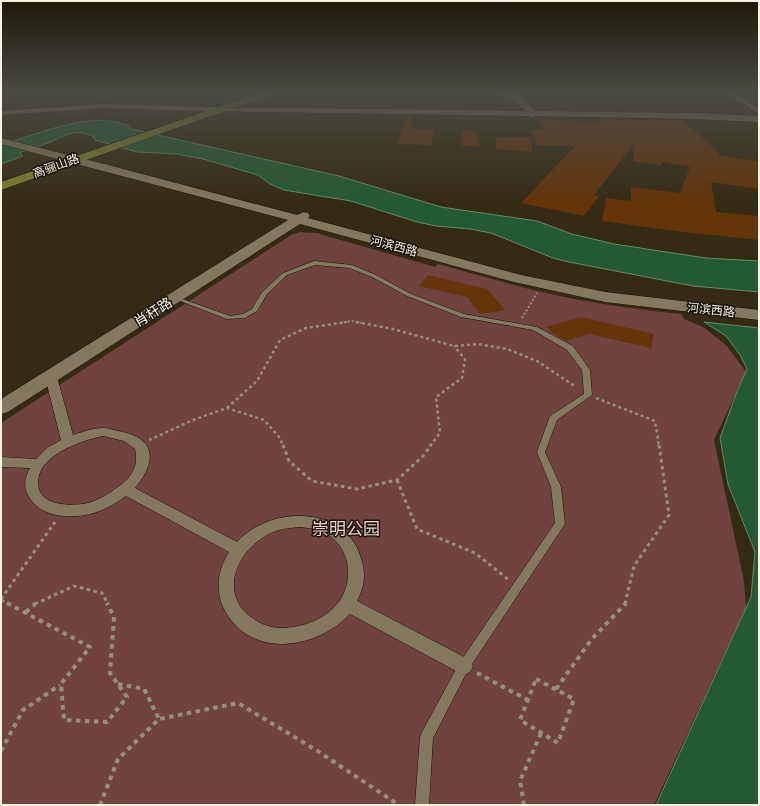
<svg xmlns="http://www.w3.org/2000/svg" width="760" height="806" font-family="Jost,'Noto Sans SC',sans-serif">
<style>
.green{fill:#71433f}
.water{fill:#235a33;stroke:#638868}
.building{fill:#64340a}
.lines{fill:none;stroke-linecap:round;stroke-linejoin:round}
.service-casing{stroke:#1c1300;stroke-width:1}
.pedestrian-casing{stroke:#1c1300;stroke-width:1}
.minor-casing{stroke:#1c1300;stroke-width:1}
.tertiary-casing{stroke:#1c1300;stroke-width:1}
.primary-casing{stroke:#1c1300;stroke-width:1}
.path-far3{stroke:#978f7b;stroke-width:2;stroke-dasharray:2 2;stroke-linecap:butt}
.path-far2{stroke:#978f7b;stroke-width:2.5;stroke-dasharray:3 3;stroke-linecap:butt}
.path-far1{stroke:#978f7b;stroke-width:3;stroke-dasharray:3.5 3.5;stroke-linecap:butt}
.path{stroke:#978f7b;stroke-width:4;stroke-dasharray:4.5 4.5;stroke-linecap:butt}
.service{fill:#84795e;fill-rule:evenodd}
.pedestrian{fill:#84795e;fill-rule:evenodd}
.minor{fill:#84795e;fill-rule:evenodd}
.tertiary{fill:#84795e;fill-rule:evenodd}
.primary{fill:#7d842e;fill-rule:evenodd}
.labels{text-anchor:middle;stroke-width:3;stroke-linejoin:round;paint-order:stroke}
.far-street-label{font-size:12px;fill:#f9f3e4;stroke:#181409}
.street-label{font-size:14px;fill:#f9f3e4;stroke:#181409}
.near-park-label{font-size:17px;fill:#f7ceca;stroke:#181409}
</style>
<rect width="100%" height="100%" fill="#342b12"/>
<path class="green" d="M300,232L316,233L435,267L438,264C481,276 525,289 569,298C606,305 643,310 681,314L684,319L703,327L727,346L746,372L714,440L744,581L746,608L654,805H1V423L291,235Z"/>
<g class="water">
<path d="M98,120L116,122L130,126L131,129L339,176L441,207L537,221L572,234L614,244L706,258L759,261V292L693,286L569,262L553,258L491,233L470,229L436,226L417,222L351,201L284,190L270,184L258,175L203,159L177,154L137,152L95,140L93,136C72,128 66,136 48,143C39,146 30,149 21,152L20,153L23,156L1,164V145C33,135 65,122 98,120Z"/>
<polygon points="704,322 759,328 759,805 656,805 751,597 755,552 728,484 720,438 736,394 747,369 740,355 726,336"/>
</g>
<g class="building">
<polygon points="408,116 411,116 412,129 435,130 431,145 397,144"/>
<polygon points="538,120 601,122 600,120 683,120 718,152 719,155 759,162 759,189 711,182 716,212 759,216 759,240 683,232 602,221 606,198 631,201 631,187 680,193 690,167 662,162 662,165 633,161 634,144 594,195 599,196 584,216 521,203 575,146 538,145 531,130 543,130"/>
<polygon points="461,130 476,131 479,146 462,146"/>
<polygon points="497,137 530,137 533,152 495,149"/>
<polygon points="428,275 487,289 505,310 480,314 467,297 419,286"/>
<polygon points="581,317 654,334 651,348 589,334 566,341 554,334 546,327"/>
</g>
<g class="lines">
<g class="service-casing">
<g id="service">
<polygon points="517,92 521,92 520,100 517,99"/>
<polygon points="314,261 352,265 376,275 411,294 464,314 537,327 573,346 590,370 592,395 557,420 545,452 561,487 565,524 468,670 433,738 429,805 415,805 420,737 422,732 460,662 555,523 551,487 537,452 550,416 584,394 582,370 567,350 533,330 461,317 407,296 372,277 349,268 315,265 287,275 267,294 257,311 245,318 227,319 172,298 175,296 177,297 230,316 243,314 252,309 262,292 283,273"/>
</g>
</g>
<g class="pedestrian-casing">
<path id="pedestrian" d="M51,373L55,374L57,377L73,435C82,432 93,428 103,428C108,428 113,430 118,431C157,438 157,461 135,488L237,542C271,504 350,505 362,562C366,576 364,588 357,601L470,660L473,666L470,672L464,675L458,672L350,614C316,650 248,660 223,607C215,588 218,570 229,552L126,496C115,504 103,511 90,514C68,519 39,517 28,495C23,486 25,477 30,468L1,467V457L36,459L47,448L61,440L45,377L47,374ZM103,436L124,441L135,449C139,466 132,477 118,487C109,494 99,500 88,503C75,506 44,507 39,489C31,457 80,441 103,436ZM300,527C306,528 312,528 318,530C333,535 344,547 347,562C354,598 326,623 292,627C280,629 268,628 257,621C215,597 236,548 273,532C282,528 291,528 300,527Z"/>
</g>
<g class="minor-casing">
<g id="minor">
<polygon points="726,92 733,92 759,109 759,114"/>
<polygon points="103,104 206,107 209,109 206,111 103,108 1,115 1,111"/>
</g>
</g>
<g class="tertiary-casing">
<g id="tertiary">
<path d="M489,92C507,91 523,95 534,111L696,113L759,116V122L696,119L535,116L532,118L529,116L206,111L202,109L206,107L525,111L513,100Z"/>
<polygon points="1,138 116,167 297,215 304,212 308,213 310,216 308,218 521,275 605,292 759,310 759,320 605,302 514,282 300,224 8,412 1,414 1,399 288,220 1,144"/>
</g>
</g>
<g class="primary-casing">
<polygon id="primary" points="262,92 274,92 273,94 1,190 1,182"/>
</g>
<g class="path-far3">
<polyline points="522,318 537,293"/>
<polyline points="340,323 352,321 361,323"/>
</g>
<g class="path-far2">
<polyline points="356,322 393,329 454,346 478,344 507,349 537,361 576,387"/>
<polyline points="596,398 655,421 659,446"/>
<polyline points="227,408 257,381 280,340 306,328 347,322"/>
<polyline points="149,440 193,420 227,408 264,420 280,438 283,446"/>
<polyline points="430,446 440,433 436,397 462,378 465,359 454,346"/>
</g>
<g class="path-far1">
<polyline points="283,445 289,461 312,481 357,489 397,480 423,456 431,445"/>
<polyline points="397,480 417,529 475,553 509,580"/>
<polyline points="1,599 55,522"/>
<polyline points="1,600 9,604"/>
<polyline points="35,604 74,586 102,593 108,604"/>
<polyline points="625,604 634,566 669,515 659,445"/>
</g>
<g class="path">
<polyline points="7,603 90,647 61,684 64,720 107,722 127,697 110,673 114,617 107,603"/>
<polyline points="26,612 36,603"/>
<polyline points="477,673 528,700"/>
<polygon points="536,679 574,699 558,743 520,720"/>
<polyline points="118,684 144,689 159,719"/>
<polyline points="556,689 591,640 626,603"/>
<polyline points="1,751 23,710 60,685"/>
<polyline points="100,805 118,759 159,719 238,703 316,750 399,805"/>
<polyline points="524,805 520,781 541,733"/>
</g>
<use href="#service" class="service"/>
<use href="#pedestrian" class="pedestrian"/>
<use href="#minor" class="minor"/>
<use href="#tertiary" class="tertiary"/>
<use href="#primary" class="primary"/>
</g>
<linearGradient id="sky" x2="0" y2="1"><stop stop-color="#1d180a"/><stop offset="0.45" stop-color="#4a4a44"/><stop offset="1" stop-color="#4a4a44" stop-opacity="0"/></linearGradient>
<rect width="760" height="205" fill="url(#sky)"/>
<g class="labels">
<g class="far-street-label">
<text transform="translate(56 166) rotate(-20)" y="4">高骊山路</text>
<text transform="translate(394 246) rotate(15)" y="4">河滨西路</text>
<text transform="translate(711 310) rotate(6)" y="4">河滨西路</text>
</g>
<g class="street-label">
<text transform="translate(153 312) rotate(-32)" y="5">肖杆路</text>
</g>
<g class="near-park-label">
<text x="346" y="535">崇明公园</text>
</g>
</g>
<rect width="760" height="806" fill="none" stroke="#f9f3e4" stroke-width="4"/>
</svg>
